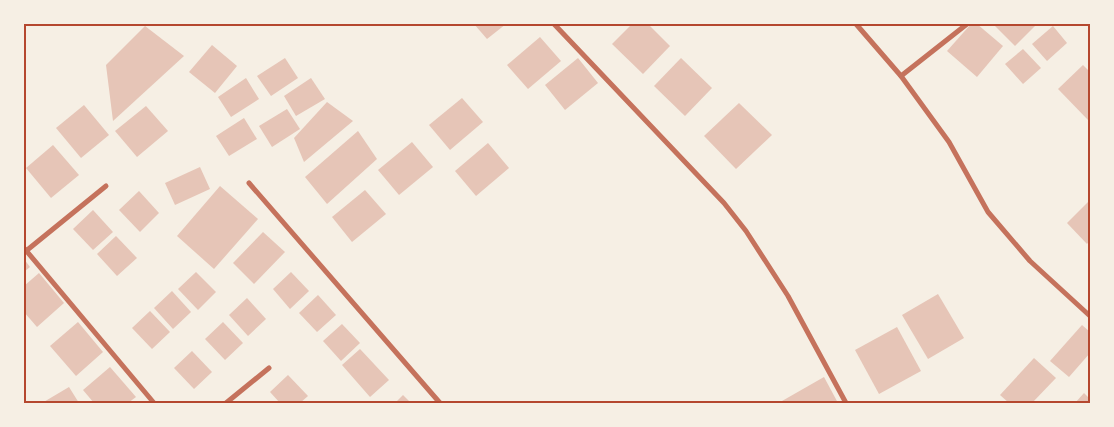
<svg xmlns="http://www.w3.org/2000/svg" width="1114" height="427" font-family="'Asap Condensed',sans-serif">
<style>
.building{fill:#e6c5b7}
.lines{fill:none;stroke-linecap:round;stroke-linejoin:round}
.minor{stroke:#c5725c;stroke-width:5}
.neatline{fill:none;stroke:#b5482f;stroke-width:2}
</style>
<rect width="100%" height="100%" fill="#f6efe4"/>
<g class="building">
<polygon points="474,24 506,24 487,39"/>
<polygon points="632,24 648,24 670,46 643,74 612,44"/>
<polygon points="971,24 977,24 1003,46 977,77 947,51"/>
<polygon points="993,24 1037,24 1015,46"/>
<polygon points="145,26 184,56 113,121 106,65"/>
<polygon points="1053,26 1067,43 1047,61 1032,44"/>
<polygon points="540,37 561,61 528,89 507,65"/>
<polygon points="212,45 237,66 215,93 189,72"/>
<polygon points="1023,49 1041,68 1023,84 1005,64"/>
<polygon points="285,58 298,78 271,96 257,76"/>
<polygon points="578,58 598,83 565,110 545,85"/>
<polygon points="681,58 712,88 685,116 654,86"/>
<polygon points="1083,65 1090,72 1090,122 1058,89"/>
<polygon points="246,78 259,99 231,117 218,97"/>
<polygon points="311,78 325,99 296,116 284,96"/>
<polygon points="462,98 483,122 450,150 429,125"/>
<polygon points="327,102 353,121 304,162 294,138"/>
<polygon points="739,103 772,135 736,169 704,136"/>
<polygon points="84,105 109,135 81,158 56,128"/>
<polygon points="146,106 168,131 137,157 115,131"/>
<polygon points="287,109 300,129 272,147 259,126"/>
<polygon points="244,118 257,139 229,156 216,136"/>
<polygon points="358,131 377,159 327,204 305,177"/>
<polygon points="412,142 433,167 399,195 378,170"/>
<polygon points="488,143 509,168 476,196 455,171"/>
<polygon points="53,145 79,175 51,198 26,168"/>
<polygon points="200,167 210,189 175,205 165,183"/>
<polygon points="220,186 258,219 214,269 177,236"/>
<polygon points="365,190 386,214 352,242 332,217"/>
<polygon points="139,191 159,213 140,232 119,210"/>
<polygon points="1090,200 1090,240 1087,244 1067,223"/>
<polygon points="93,210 113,232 93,250 73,229"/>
<polygon points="263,232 285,252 254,284 233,263"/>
<polygon points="116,236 137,258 117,276 97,254"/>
<polygon points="24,259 30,267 24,272"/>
<polygon points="196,272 216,292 198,310 178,289"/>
<polygon points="291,272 309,291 290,309 273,289"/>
<polygon points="39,273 64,303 37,327 24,312 24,286"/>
<polygon points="172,291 191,312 173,329 154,308"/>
<polygon points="938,294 964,338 928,359 902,315"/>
<polygon points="318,295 336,315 317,332 299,313"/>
<polygon points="247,298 266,319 248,336 229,315"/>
<polygon points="150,311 170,332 152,349 132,328"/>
<polygon points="78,322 103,352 76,376 50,346"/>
<polygon points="223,322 243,343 225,360 205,339"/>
<polygon points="342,324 360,343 341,361 323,341"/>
<polygon points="1082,325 1090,332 1090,353 1069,377 1050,361"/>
<polygon points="897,327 921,371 879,394 855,350"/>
<polygon points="360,349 389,380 370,397 342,365"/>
<polygon points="192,351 212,372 194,389 174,368"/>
<polygon points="1034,358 1056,378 1032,403 1009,403 1000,395"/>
<polygon points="110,367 136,397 128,403 94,403 83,390"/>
<polygon points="288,375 308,396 300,403 280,403 270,392"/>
<polygon points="824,377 838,403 783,403 782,401"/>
<polygon points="69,387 79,403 42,403"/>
<polygon points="1084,393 1090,399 1090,403 1075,403"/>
<polygon points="403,395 411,403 395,403"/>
</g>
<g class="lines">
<g class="minor">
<polyline points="554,24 724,203 746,231 788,296 846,403"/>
<polyline points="856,24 901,76 949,142 988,212 1030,261 1090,316"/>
<polyline points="901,76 967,24"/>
<polyline points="249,183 440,403"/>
<polyline points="24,248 154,403"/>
<polyline points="26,251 106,186"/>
<polyline points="226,403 269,368"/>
</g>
</g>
<rect width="1114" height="427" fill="none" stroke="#f6efe4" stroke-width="50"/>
<rect x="25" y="25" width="1064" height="377" class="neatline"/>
</svg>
